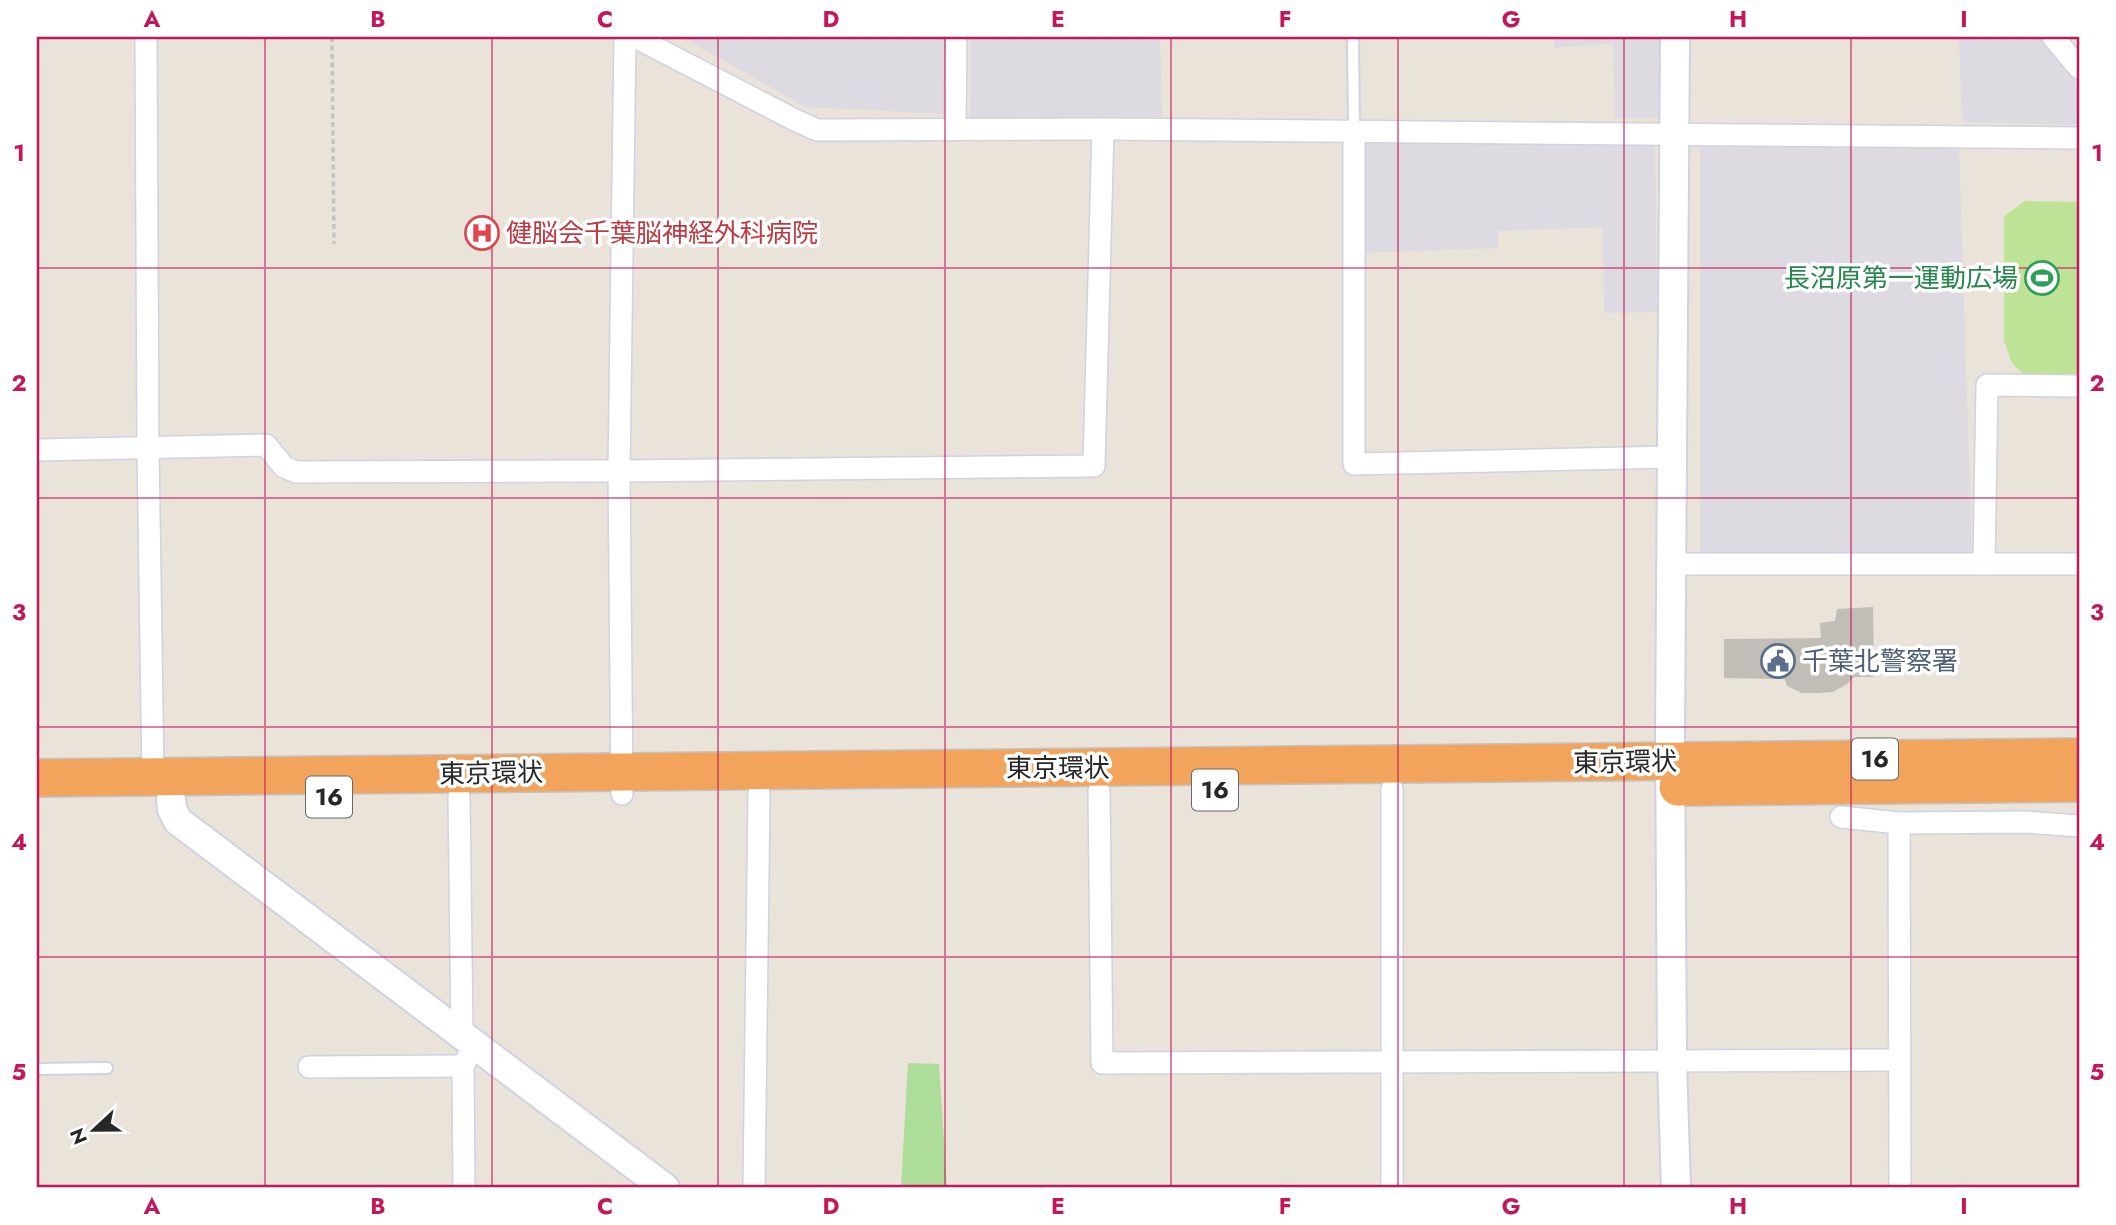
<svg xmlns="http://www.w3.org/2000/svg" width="2116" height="1225" font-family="Jost,'Noto Sans JP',sans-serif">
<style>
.industrial{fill:#dddae2}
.green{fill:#addd99}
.pitch{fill:#bfe396}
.building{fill:#c1bdb7}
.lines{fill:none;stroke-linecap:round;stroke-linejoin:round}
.lane-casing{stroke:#cfd2e0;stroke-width:14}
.street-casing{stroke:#cfd2e0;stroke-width:24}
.secondary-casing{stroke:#cfd2e0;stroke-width:32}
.highway-casing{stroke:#c3c3c3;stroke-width:40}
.path{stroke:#c3c3c3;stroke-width:3.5;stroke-dasharray:5 3.5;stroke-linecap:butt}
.lane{stroke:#fff;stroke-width:10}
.street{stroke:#fff;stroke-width:21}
.secondary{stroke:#fff;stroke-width:28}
.highway{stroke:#f2a45c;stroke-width:37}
.grid{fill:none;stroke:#c2185b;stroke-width:2;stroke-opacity:0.55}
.labels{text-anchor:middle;stroke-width:7;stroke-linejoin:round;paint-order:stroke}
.shield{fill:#fff;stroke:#686868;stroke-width:2}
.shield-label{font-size:24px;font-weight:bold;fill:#272727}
.health-label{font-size:26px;fill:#be3a42;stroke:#fff;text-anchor:start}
.leisure-label{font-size:26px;fill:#27864d;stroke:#fff;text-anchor:end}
.service-label{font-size:26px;fill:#4e5e75;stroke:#fff;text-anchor:start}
.street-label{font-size:26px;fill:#272727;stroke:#fff}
.neatline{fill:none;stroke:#c2185b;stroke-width:2.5}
.grid-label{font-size:23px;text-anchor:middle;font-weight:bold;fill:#c2185b}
</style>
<rect width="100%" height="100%" fill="#e9e3da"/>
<g class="industrial">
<polygon points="682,37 949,37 948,114 806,107"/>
<polygon points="971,37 1160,37 1162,117 970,118"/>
<polygon points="1554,37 1664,37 1665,118 1615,118 1613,43 1554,48"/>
<polygon points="1959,37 2042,37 2079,85 2079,125 1962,122"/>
<polygon points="1361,138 1655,142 1657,312 1604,313 1603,227 1498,231 1498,248 1362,253"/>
<polygon points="1959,145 1972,557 1700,556 1700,147"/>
</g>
<polygon class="green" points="908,1063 939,1064 947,1188 901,1188"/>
<polygon class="pitch" points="2025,201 2079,202 2079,375 2025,376 2012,363 2004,341 2004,216"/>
<polygon class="building" points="1873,607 1874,677 1854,677 1847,684 1833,692 1818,693 1802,693 1787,686 1785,679 1724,678 1724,639 1821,638 1820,623 1835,621 1837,609"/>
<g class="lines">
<g class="lane-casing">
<g id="lane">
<polyline points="1353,37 1354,131"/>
<polyline points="37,1069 107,1068"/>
</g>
</g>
<g class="street-casing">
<g id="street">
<polyline points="146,37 148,447 153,777"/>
<polyline points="635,37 795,120 817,130 1103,129 2079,138"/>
<polyline points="2053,37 2079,68"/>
<polyline points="955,129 956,37"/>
<polyline points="1354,131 1354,464 1672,457"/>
<polyline points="37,450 266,445 284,467 296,472 619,471 1094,466 1103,129"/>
<polyline points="1672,564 2079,564"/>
<polyline points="1984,564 1987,385 2079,386"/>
<polyline points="1392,789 1392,1188"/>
<polyline points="1099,791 1102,1063 1899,1060"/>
<polyline points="622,794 619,471 625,37"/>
<polyline points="459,796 462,1034"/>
<polyline points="1841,817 1899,823 2026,822 2079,826"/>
<polyline points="1899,823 1900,1188"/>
<polyline points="309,1067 463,1066"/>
<polyline points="464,1188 463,1066 469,1055"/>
<polyline points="754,1188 759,793"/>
</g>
</g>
<g class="secondary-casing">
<g id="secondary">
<polyline points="1675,37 1670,734 1672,1061 1676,1188"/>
<polyline points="171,799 172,809 178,821 665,1188"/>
</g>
</g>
<g class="highway-casing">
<g id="highway">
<polyline points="37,778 2079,757"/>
<polyline points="1678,787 2079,783"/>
</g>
</g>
<polyline class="path" points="332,37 334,244"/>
<use href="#lane" class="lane"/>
<use href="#street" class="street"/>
<use href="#secondary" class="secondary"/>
<use href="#highway" class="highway"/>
</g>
<path class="grid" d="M265,37V1188M492,37V1188M718,37V1188M945,37V1188M1171,37V1188M1398,37V1188M1624,37V1188M1851,37V1188M37,268H2079M37,498H2079M37,727H2079M37,957H2079"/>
<defs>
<g id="hospital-ring" transform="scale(1.75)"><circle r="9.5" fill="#fff" stroke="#e0444e" stroke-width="1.5"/><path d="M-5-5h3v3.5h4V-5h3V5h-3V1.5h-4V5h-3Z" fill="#e0444e"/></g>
<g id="stadium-ring" transform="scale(1.75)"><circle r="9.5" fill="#fff" stroke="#2e9e5b" stroke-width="1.5"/><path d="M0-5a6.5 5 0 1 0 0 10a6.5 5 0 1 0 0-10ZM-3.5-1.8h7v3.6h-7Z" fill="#2e9e5b"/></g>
<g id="civic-ring" transform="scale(1.75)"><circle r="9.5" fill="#fff" stroke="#5c6f8a" stroke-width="1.5"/><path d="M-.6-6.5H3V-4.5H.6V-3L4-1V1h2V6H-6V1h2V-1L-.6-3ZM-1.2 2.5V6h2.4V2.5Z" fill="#5c6f8a"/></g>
</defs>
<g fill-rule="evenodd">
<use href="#hospital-ring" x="482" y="233"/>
<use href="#stadium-ring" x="2042" y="278"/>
<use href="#civic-ring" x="1778" y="661"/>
</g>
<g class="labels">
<g class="shield">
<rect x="1852" y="738.5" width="46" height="41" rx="5"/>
<rect x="1192" y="769.5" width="46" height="41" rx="5"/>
<rect x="306" y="776.5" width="46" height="41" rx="5"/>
</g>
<g class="shield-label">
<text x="1875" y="767">16</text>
<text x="1215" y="798">16</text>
<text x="329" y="805">16</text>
</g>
<g class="health-label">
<text x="506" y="242">健脳会千葉脳神経外科病院</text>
</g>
<g class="leisure-label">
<text x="2018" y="287">長沼原第一運動広場</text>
</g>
<g class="service-label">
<text x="1802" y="670">千葉北警察署</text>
</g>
<g class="street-label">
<text transform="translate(1625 762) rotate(-1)" y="9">東京環状</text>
<text x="1058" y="777">東京環状</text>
<text transform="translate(491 773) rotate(-1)" y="9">東京環状</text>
</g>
</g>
<rect width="2116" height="1225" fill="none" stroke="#ffffff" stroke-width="77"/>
<g transform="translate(94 1130) rotate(248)" stroke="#ffffff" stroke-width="5" paint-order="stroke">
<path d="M0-5L12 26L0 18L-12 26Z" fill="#272727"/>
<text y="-10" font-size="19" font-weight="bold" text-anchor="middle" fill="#272727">N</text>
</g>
<rect x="38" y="38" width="2040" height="1148" class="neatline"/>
<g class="grid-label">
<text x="152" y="27">A</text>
<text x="378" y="27">B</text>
<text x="605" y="27">C</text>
<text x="831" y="27">D</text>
<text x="1058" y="27">E</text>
<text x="1285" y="27">F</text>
<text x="1511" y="27">G</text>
<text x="1738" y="27">H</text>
<text x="1964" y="27">I</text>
<text x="19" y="161">1</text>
<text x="2097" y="161">1</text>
<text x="19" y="391">2</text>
<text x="2097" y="391">2</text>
<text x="19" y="620">3</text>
<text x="2097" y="620">3</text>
<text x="19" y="850">4</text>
<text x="2097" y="850">4</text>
<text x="19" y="1080">5</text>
<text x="2097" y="1080">5</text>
<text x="152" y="1214">A</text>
<text x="378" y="1214">B</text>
<text x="605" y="1214">C</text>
<text x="831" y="1214">D</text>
<text x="1058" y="1214">E</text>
<text x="1285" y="1214">F</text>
<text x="1511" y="1214">G</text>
<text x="1738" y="1214">H</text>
<text x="1964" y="1214">I</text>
</g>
</svg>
